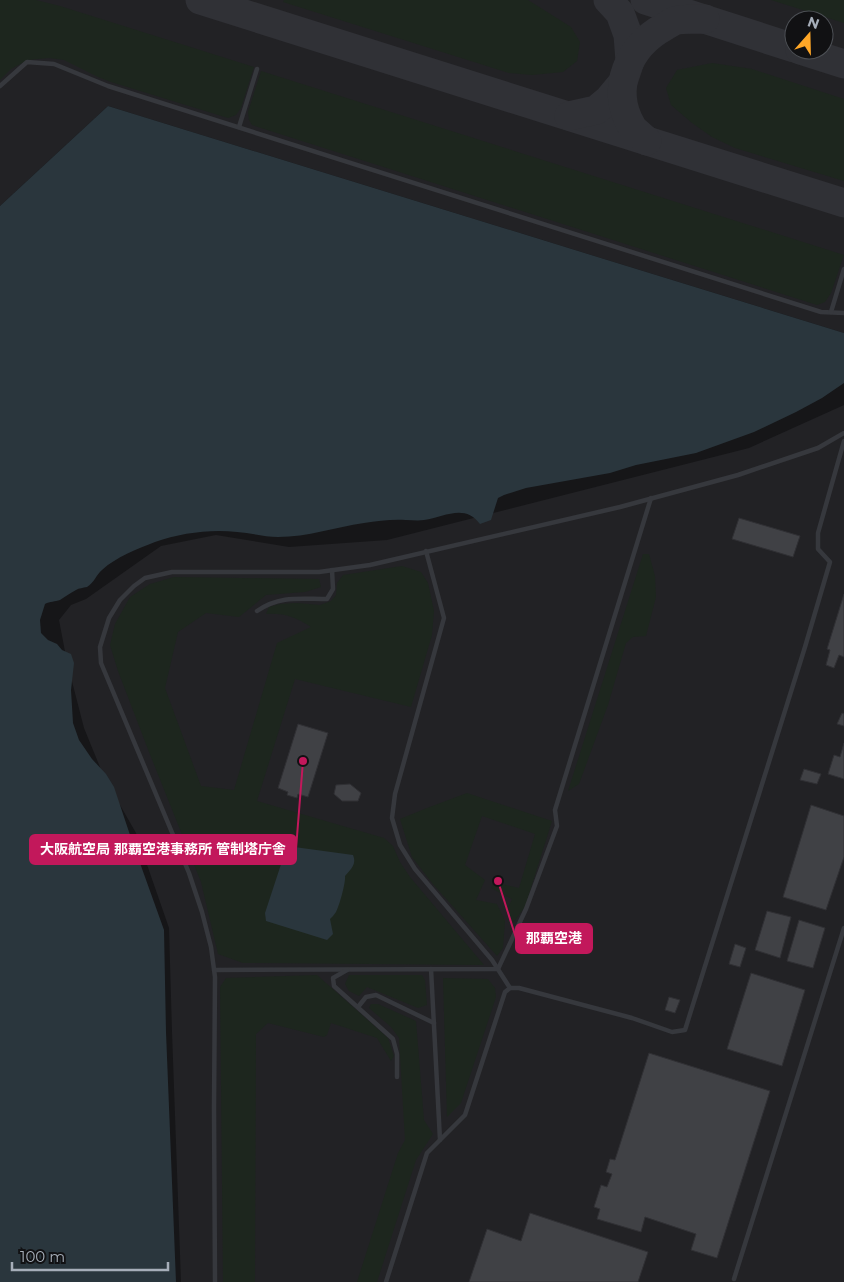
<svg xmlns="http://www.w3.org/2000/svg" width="844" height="1282" font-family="Montserrat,'Noto Sans JP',sans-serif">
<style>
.built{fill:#222225;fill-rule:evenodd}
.green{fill:#1d261e}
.water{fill:#2a363d}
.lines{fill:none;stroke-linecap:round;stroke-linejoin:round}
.taxiway{stroke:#303136;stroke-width:29}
.building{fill:#404145;stroke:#303034}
.service{stroke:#36383d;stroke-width:4.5}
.leader{fill:none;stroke:#c2185b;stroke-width:2}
.callout-dot{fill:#c2185b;stroke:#111113;stroke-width:2}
.callout{fill:#c2185b;stroke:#c2185b;stroke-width:2}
.callout-label{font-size:14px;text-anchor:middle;font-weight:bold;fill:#fff}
</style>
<rect width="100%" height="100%" fill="#161618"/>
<g class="built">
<path d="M0,0H844V333L108,106L0,206ZM794,20H824V50H794Z"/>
<polygon points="844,405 844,1282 181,1282 172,1032 169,928 136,833 104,777 84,728 67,662 59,620 71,605 86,599 161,546 216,535 289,547 387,540 749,448"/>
</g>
<g class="green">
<polygon points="0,0 36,0 60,6 254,67 241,108 236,115 228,118 111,82 98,77 64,60 49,58 28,60 11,69 0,80"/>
<polygon points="284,0 528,0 571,27 580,42 577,61 563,72 532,75 509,73 283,2"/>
<polygon points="771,0 844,0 844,23"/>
<polygon points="712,63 752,69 844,99 844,181 735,148 712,137 692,123 671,105 666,88 677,70"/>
<polygon points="261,71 844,255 831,293 825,302 817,305 252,125 249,120 248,112"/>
<polygon points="643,554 649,554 655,576 656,597 646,636 633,637 626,643 608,705 579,784 568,791"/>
<path d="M402,566L421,572L428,583L434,611L432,635L411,707L295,679L257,801L384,838L393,846L400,862L410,877L484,965L243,963L218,954L201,882L149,752L118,671L110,645L115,624L130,597L150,584L174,577L319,579L321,587L305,592L266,595L239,617L206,613L178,632L165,688L201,786L234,790L277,643L311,627C295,617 285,613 266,614L269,607L280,604L297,603L320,605L331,601L336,595L337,583L343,575Z"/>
<polygon points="467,793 552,821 525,907 513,923 508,908 512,899 491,888 493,882 519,888 535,834 482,816 465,865 485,880 476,900 497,904 505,921 503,948 497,956 432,883 412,857 400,819 427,808"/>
<polygon points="317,975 388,1038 394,1056 391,1061 377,1038 331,1023 327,1035 324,1037 268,1023 256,1034 255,1282 223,1282 220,987 226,978"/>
<polygon points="349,975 422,975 425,980 427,1005 418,1008 367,987 359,996 349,991 345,984"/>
<polygon points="443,978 488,979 495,988 496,997 461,1103 447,1117"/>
<polygon points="371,1004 378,1004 416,1021 424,1120 433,1134 416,1160 377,1282 357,1282 398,1153 405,1140 399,1038 391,1027 369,1008"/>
</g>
<g class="water">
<path d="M108,106L844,333V383L822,398L796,412L754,432L696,453L636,465L610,473L526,488L504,495L498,498L491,520L480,524C465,503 444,517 424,520C418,521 412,520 406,520C392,519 378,521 364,523C335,527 308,537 278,537C265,537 251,533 237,532C210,529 181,533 155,542C137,549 116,557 102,570C96,575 94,583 87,587C83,588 79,588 76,590C70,593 65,597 60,600C55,602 50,601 45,604L40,620L41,633L48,640L57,644L62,650L71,654L74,663L71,690L73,723L79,740L92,759L106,774L114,787L131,838L164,930L166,1032L176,1282H0V206Z"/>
<path d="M287,846L353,855C357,864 351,869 345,876C346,882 339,907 336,912C334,915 332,917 330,919L333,934L327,940L266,921L265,913Z"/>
</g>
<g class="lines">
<g class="taxiway">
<polyline points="200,0 844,203"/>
<polyline points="645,0 794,48"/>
<polyline points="800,50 844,64"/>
<polyline points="569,116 596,110 608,100 623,82 630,61 628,35 620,13 608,0"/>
<path d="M647,141C642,136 634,131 631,125C610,88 629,46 664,27C667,25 671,23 674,21C683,18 695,20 705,19"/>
</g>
</g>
<g class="building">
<polygon points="739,518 800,536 793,557 732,539"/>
<polygon points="844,594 844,657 839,655 834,668 826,665 830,650 827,649"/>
<polygon points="842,713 844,714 844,726 837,724"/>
<polygon points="298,724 328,733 308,797 298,794 297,798 287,795 288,792 278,788"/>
<polygon points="844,743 844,779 828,774 834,755 840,757"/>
<polygon points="804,769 821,774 817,784 800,780"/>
<polygon points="350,784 361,793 358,801 342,801 334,794 336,785"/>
<polygon points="811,805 844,816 844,857 826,910 783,897"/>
<polygon points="767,911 791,917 780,958 755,950"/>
<polygon points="799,920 825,928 813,968 787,961"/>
<polygon points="735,944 746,948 740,967 729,964"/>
<polygon points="751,973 805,990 782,1066 727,1049"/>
<polygon points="669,997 680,1000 675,1013 665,1010"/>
<polygon points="649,1053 770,1091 717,1258 691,1250 696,1234 645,1217 641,1232 597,1219 600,1209 594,1207 601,1185 607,1187 612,1174 606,1172 610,1159 615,1160"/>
<polygon points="530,1213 648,1252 638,1282 469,1282 487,1229 521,1241"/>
</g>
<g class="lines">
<g class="service">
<polyline points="0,86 27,62 54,64 108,86 821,312 844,313"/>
<polyline points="239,127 257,69"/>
<polyline points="831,312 844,269"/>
<polyline points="426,551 444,618 395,794 392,818 400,845 415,869 492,960 510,988"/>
<path d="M257,611C280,595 301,599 327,599L333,589L332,570"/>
<polyline points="431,969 440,1140"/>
<polyline points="214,970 498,969 526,909 557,826 555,810 651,498"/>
<polyline points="347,970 333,978 334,986 393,1039 397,1054 397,1077"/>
<polyline points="358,1007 366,997 376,995 434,1023"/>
<polyline points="734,1279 844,928"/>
<polyline points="215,1282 214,1108 215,977 211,947 202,912 189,873 101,663 100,647 109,618 120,600 134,586 145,578 172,572 319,572 370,565 620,507 738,475 818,448 844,433"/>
<polyline points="386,1282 427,1153 465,1115 505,992 510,988 519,988 632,1018 672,1032 685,1030 805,647 830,562 818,549 818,533 844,441"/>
</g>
</g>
<path class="leader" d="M303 761L296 849M498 881L516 938"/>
<g class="callout-dot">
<circle cx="303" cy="761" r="5"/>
<circle cx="498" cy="881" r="5"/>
</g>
<g class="callout">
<rect x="30" y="835" width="266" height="29" rx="5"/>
<rect x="516" y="924" width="76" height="29" rx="5"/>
</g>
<g class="callout-label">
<text x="163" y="854">大阪航空局 那覇空港事務所 管制塔庁舎</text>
<text x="554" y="943">那覇空港</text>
</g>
<g transform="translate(809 35) rotate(20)"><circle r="24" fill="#111113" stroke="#4d5055"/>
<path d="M0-4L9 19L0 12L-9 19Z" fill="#ffa727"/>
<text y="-8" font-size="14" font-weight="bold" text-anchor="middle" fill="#a6aeb9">N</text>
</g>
<path d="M12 1262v8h156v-8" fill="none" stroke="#a6aeb9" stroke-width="2.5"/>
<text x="20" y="1262" font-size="15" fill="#a6aeb9" stroke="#111113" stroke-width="4" paint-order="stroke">100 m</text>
</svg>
